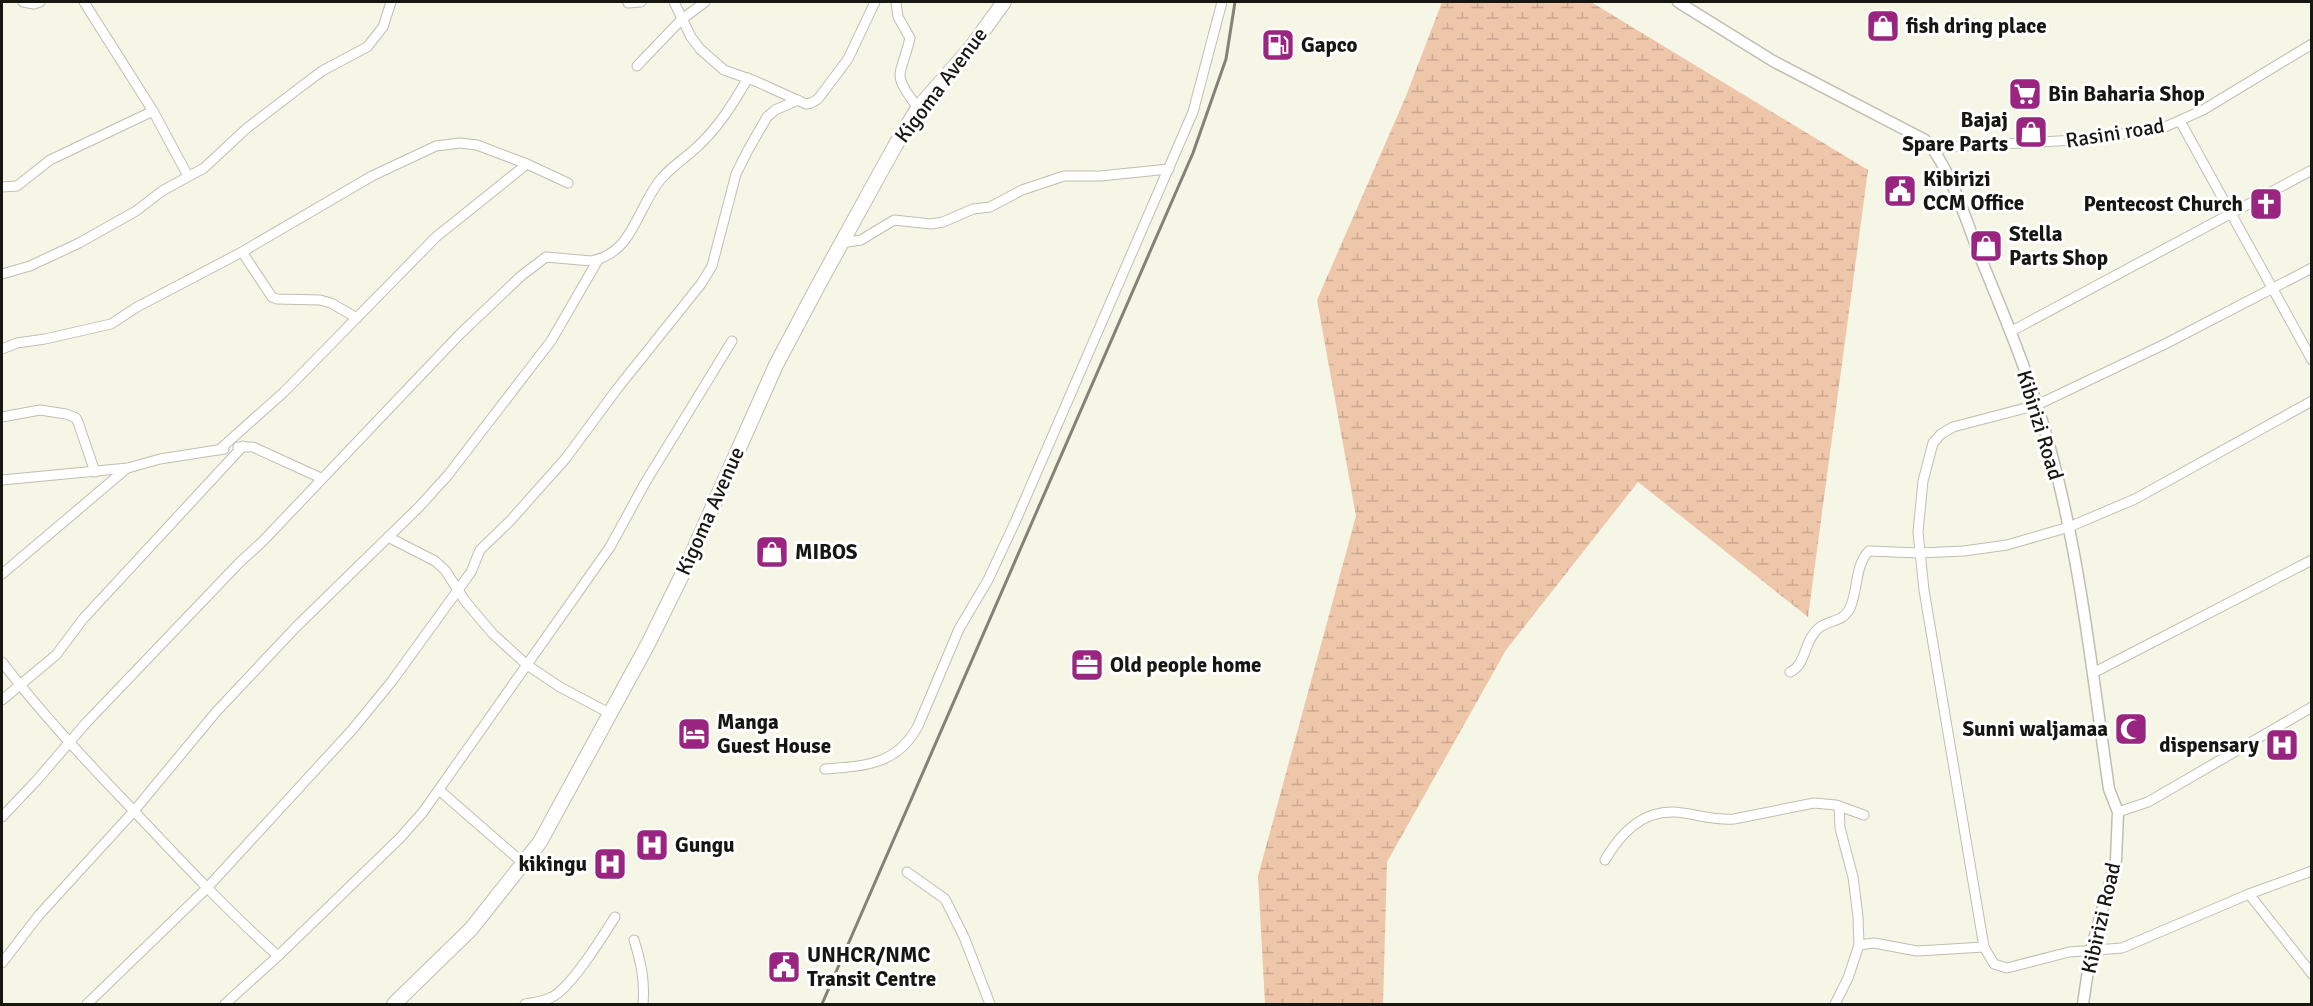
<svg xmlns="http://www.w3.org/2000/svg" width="2313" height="1006" font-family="Signika,sans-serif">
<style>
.wetland{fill:url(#wetland-marsh)}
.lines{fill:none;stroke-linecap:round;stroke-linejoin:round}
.minor-casing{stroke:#bfbfb1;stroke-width:11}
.tertiary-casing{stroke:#bfbfb1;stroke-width:13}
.primary-casing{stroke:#bfbfb1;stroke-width:16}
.minor{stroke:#fff;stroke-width:9}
.tertiary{stroke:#fff;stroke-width:10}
.primary{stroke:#fff;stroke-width:14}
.rail{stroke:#828278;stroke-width:3}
.labels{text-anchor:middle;stroke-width:6;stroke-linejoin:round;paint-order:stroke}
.poi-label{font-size:21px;font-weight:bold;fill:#171712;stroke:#fff;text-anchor:start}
.street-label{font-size:21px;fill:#171712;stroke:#fff}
</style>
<defs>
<pattern id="wetland-marsh" width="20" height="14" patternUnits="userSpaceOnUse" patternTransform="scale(1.5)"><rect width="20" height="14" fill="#eec6aa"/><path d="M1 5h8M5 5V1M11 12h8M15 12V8" fill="none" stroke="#cba991"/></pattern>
</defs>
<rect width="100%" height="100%" fill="#f6f6e7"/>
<polygon class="wetland" points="1442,2 1591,2 1868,170 1808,617 1638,482 1506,650 1387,862 1383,1004 1265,1004 1258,876 1356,516 1317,300 1406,96"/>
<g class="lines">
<g class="minor-casing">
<g id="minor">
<polyline points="23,2 34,4 40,2"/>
<polyline points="84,2 153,111 188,176"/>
<polyline points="674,2 691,37 700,49 724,70 755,81 806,104 811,103 818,99 848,59 875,2"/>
<path d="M896,2L898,17L910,38C901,78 890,71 918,108"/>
<polyline points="628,3 641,2"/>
<polyline points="637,66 681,20 705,2"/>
<polyline points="2180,121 2312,360"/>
<polyline points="1933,148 2092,139 2165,127 2203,110 2312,44"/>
<polyline points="2,187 17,186 50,160 153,111"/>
<polyline points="841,243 861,240 894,220 931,224 943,222 973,209 990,207 1022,190 1064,176 1100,176 1169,169"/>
<polyline points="242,252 272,297 277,299 320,300 331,303 357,318"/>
<polyline points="2,274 30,266 79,243 136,211 162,191 204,168 247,128 302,86 322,71 367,47 383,27 391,2"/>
<polyline points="2010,332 2312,170"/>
<polyline points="2,349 17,343 45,339 111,324 137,307 242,252 372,176 436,146 460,143 477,145 527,164 568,183"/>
<polyline points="2,417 40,410 66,414 76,418 78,422 95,472"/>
<polyline points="238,447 253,447 321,478"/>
<polyline points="219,450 284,392 436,237 527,164"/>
<polyline points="2,480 128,468 160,459 224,449"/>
<polyline points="388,537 435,561 445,570 465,601 493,634 527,665 560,687 611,714"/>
<polyline points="2,574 126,469"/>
<path d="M2,662C42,714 87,762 133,810C180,860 227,910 278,956"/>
<path d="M1790,672C1807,665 1803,640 1820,627C1831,620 1844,621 1850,608C1858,591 1855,564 1869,551L1919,553L1964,551L2007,545L2069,527L2135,499L2312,401"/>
<polyline points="2093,673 2312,560"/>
<polyline points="2,700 56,655 83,619 243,446"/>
<path d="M825,769C865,766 897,765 918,726L959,629L988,580L1016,520L1193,112L1222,2"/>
<polyline points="439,790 524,864"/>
<polyline points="2118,812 2148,802 2312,707"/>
<path d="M2,817L37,780L86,723L240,562L263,541L459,335L521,276L546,257L591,261C634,253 637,207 661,179C671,167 684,159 696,148C718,128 733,104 748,78"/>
<path d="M1605,860C1620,834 1641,811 1674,812C1694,813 1713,821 1734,819L1814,803L1836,805L1864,815"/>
<polyline points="907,872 945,899 964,937 990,1004"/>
<polyline points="2249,894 2312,974"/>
<path d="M634,940C641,962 645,981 643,1004"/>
<polyline points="1859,945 1874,943 1917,951 1984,947 1994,964 2007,968 2069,952 2122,948 2249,894 2312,871"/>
<polyline points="1984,947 1924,590 1918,532 1923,481 1933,443 1941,434 1953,427 2037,405 2165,344 2312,268"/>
<polyline points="2,963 39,915 134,811 216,712 296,627 419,507 448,475 551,341 598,260"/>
<polyline points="87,1004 207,888 352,730 392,681 471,572 480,550 510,521 566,458 617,389 701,284 712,266 736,174 748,150 767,117 775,110 798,100"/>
<polyline points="225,1004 278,956 400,838 423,812 610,547 645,483 732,341"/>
<path d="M525,1004C534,1002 543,1002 552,997C571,988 603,936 615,917"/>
<polyline points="1835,1004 1848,978 1859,945 1858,917 1853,877 1840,828 1839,806"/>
</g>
</g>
<g class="tertiary-casing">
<path id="tertiary" d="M1678,2L1773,61L1925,140C1948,163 1967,222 1979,254C2004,315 2030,377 2048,441C2080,554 2092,672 2109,789L2118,812L2116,860L2091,950L2083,1004"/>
</g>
<g class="primary-casing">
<polyline id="primary" points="394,1004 471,929 540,842 648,644 687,565 776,365 820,282 895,146 918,108 970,49 1004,2"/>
</g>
<use href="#minor" class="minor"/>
<use href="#tertiary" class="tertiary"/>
<use href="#primary" class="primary"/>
<polyline class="rail" points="822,1004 1193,153 1226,59 1235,2"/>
</g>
<defs>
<g id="shop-square" transform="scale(1.725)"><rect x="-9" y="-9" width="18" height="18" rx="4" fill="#9a2580" stroke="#fff"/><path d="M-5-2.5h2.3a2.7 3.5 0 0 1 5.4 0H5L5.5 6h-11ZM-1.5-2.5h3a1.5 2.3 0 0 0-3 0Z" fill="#fff"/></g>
<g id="fuel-square" transform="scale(1.725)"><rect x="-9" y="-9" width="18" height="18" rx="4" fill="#9a2580" stroke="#fff"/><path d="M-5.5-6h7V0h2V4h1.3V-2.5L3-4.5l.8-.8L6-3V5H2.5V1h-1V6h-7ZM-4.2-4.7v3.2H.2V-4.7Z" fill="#fff"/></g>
<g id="supermarket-square" transform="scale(1.725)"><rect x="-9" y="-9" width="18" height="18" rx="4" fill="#9a2580" stroke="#fff"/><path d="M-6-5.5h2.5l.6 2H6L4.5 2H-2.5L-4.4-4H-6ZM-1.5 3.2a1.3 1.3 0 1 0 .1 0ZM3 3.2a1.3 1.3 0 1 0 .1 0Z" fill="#fff"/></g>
<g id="civic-square" transform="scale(1.725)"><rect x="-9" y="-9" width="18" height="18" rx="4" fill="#9a2580" stroke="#fff"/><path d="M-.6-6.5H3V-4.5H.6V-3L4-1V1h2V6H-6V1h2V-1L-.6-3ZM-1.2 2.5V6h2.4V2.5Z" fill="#fff"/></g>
<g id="church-square" transform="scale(1.725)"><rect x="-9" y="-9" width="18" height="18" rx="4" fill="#9a2580" stroke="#fff"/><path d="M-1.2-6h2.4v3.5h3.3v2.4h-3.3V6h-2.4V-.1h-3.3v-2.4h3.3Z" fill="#fff"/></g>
<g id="office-square" transform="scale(1.725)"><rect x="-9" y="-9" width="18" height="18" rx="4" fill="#9a2580" stroke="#fff"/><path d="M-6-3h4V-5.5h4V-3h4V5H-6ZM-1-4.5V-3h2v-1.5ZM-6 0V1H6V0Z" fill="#fff"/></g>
<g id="mosque-square" transform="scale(1.725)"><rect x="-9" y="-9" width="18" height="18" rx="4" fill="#9a2580" stroke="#fff"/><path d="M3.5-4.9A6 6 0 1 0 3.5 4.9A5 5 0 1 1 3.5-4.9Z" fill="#fff"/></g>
<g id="hotel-square" transform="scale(1.725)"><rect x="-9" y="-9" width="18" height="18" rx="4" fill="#9a2580" stroke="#fff"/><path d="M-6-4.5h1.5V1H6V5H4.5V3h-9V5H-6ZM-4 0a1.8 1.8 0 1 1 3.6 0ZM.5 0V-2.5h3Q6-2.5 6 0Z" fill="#fff"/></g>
<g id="hospital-square" transform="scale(1.725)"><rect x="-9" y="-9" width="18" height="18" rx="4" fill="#9a2580" stroke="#fff"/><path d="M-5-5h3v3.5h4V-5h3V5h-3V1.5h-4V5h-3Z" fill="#fff"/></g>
</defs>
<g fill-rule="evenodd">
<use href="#shop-square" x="1883" y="26"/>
<use href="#fuel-square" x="1278" y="45"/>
<use href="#supermarket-square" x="2025" y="94"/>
<use href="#shop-square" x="2031" y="132"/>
<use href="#civic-square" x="1900" y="191"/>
<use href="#church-square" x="2266" y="204"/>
<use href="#shop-square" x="1986" y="246"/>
<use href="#shop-square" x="772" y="552"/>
<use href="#office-square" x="1087" y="665"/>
<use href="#mosque-square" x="2131" y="729"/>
<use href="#hotel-square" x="694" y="734"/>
<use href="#hospital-square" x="2282" y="745"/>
<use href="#hospital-square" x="652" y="845"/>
<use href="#hospital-square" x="610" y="864"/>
<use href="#civic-square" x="784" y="967"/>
</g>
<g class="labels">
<g class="poi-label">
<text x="1906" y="33">fish dring place</text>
<text x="1301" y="52">Gapco</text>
<text x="2048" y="101">Bin Baharia Shop</text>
<text x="2008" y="127" text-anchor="end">Bajaj<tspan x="2008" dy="24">Spare Parts</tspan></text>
<text x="1923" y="186">Kibirizi<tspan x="1923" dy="24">CCM Office</tspan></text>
<text x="2243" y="211" text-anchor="end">Pentecost Church</text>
<text x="2009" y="241">Stella<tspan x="2009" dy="24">Parts Shop</tspan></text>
<text x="795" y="559">MIBOS</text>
<text x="1110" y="672">Old people home</text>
<text x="717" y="729">Manga<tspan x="717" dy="24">Guest House</tspan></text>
<text x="2108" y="736" text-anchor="end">Sunni waljamaa</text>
<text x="2259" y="752" text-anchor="end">dispensary</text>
<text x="675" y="852">Gungu</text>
<text x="587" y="871" text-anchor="end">kikingu</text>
<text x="807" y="962">UNHCR/NMC<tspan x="807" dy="24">Transit Centre</tspan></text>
</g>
<g class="street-label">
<text transform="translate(941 85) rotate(-53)" y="7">Kigoma Avenue</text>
<text transform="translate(2115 133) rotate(-9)" y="7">Rasini road</text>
<text transform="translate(2040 425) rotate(73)" y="7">Kibirizi Road</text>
<text transform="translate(710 511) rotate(-66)" y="7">Kigoma Avenue</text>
<text transform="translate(2101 918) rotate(-77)" y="7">Kibirizi Road</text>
</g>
</g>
<rect width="2313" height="1006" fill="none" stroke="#171712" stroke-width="6"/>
</svg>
